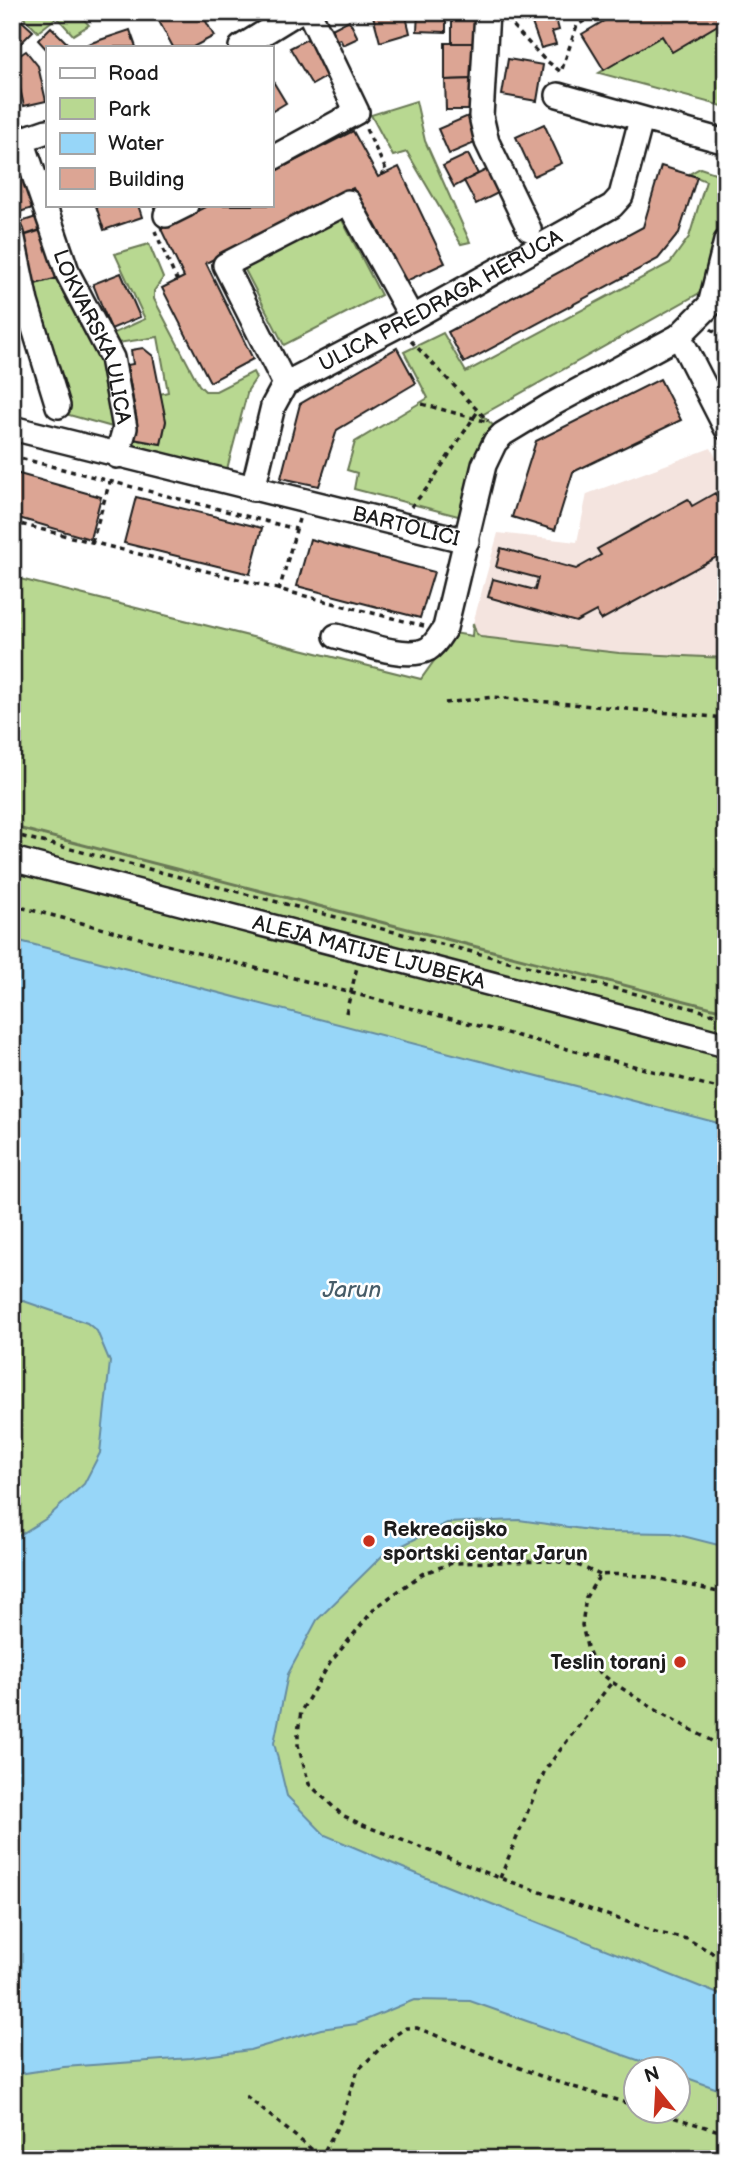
<svg xmlns="http://www.w3.org/2000/svg" width="738" height="2171" font-family="'Balsamiq Sans',sans-serif">
<style>
.built{fill:#f4e4df}
.green{fill:#b8d891;stroke:#6a7a56;stroke-width:2;fill-rule:evenodd}
.water{fill:#97d6f8;stroke:#668ca0;stroke-width:2}
.building{fill:#dca594;stroke:#1c1c1c;stroke-width:2}
.lines{fill:none;stroke-linecap:round;stroke-linejoin:round}
.minor-casing{stroke:#1c1c1c;stroke-width:28}
.path{stroke:#1c1c1c;stroke-width:3.5;stroke-dasharray:5 5;stroke-linecap:butt}
.minor{stroke:#fff;stroke-width:23}
.poi-dot{fill:#c8321e;stroke:#fff;stroke-width:2.5}
.labels{text-anchor:middle;stroke-width:5;stroke-linejoin:round;paint-order:stroke}
.street-label{font-size:21px;fill:#1c1c1c;stroke:#fff}
.poi-label{font-size:21px;font-weight:bold;fill:#1c1c1c;stroke:#fff;text-anchor:start}
.water-label{font-size:23px;font-style:italic;fill:#475d69;stroke:#fff}
</style>
<rect width="100%" height="100%" fill="#fff"/>
<filter id="ink" filterUnits="userSpaceOnUse"><feTurbulence type="fractalNoise" baseFrequency=".0143" numOctaves="2"/><feDisplacementMap in="SourceGraphic" scale="14" xChannelSelector="R" yChannelSelector="G"/><feConvolveMatrix kernelMatrix="1 2 1 2 8 2 1 2 1" color-interpolation-filters="sRGB"/></filter>
<g filter="url(#ink)">
<polygon class="built" points="711,448 726,477 726,659 619,653 481,637 476,634 473,623 498,533 577,542 587,494"/>
<g class="green">
<polygon points="18,12 77,12 89,25 73,35 57,17 38,32"/>
<polygon points="726,20 726,107 599,73 662,36 672,52"/>
<polygon points="416,101 425,141 470,242 461,244 407,152 393,156 371,115"/>
<path d="M700,168L724,176C731,204 711,262 703,291L482,415L497,429L462,517L354,489L357,473L347,470L355,442L428,398L404,352L443,333L466,372L670,263L689,237L706,181L689,174Z"/>
<polygon points="340,216 381,295 284,345 243,266"/>
<polygon points="149,244 163,278 154,291 154,299 199,385 205,391 216,391 253,372 256,378 248,390 227,469 156,454 136,447 133,439 161,444 166,422 160,394 168,392 158,337 118,343 112,334 145,319 115,254"/>
<polygon points="62,277 97,340 116,428 51,410 27,286"/>
<polygon points="12,577 421,679 454,633 472,636 473,623 476,633 481,637 619,653 726,658 726,1011 12,826"/>
<path d="M12,827L726,1012V2159H12ZM636,2070H678V2112H636Z"/>
</g>
<polygon class="water" points="12,939 726,1125 726,1547 671,1533 603,1532 519,1520 447,1523 383,1555 317,1620 288,1674 274,1743 287,1796 325,1835 429,1879 726,1997 726,2092 679,2075 678,2070 663,2069 470,2001 414,2000 356,2024 321,2029 250,2050 191,2058 64,2067 12,2075 12,1540 47,1518 84,1484 100,1453 110,1362 97,1331 87,1323 12,1297"/>
<g class="building">
<polygon points="12,12 33,31 18,46 12,40"/>
<polygon points="154,12 201,12 214,36 193,47 173,47"/>
<polygon points="372,12 405,12 410,33 380,42"/>
<polygon points="418,12 446,12 446,32 417,31"/>
<polygon points="483,12 484,43 452,43 452,13"/>
<polygon points="528,12 563,12 565,17 556,19 559,30 552,32 556,44 541,48"/>
<polygon points="619,12 726,12 726,20 672,52 662,36 604,70 582,34"/>
<polygon points="349,20 358,38 343,45 340,39 334,41 328,31"/>
<polygon points="51,27 71,47 47,47 47,50 38,40"/>
<polygon points="130,30 136,47 89,47 88,44"/>
<polygon points="313,36 331,74 312,85 290,48"/>
<polygon points="445,43 477,43 477,79 445,80"/>
<polygon points="12,46 20,55 26,51 38,66 46,101 24,106 16,71 12,65"/>
<polygon points="508,59 543,65 537,101 502,95"/>
<polygon points="477,79 477,110 446,110 445,80"/>
<polygon points="274,83 286,103 271,112 271,85"/>
<polygon points="473,114 484,139 449,154 438,129"/>
<polygon points="544,124 562,163 534,176 516,137"/>
<polygon points="353,131 378,177 399,167 445,263 402,283 353,188 206,263 253,359 210,382 162,288 184,277 161,229 209,205 271,205 271,173"/>
<polygon points="468,154 478,174 454,187 443,166"/>
<polygon points="494,166 506,189 476,204 464,181"/>
<polygon points="661,166 697,177 679,233 658,259 464,363 448,332 643,227"/>
<polygon points="26,175 36,207 16,213 12,202 12,179"/>
<polygon points="100,205 138,205 142,217 104,230 96,206"/>
<polygon points="39,216 43,229 22,236 18,223"/>
<polygon points="45,229 62,277 27,286 17,238"/>
<polygon points="121,273 140,317 111,329 93,284"/>
<polygon points="143,348 153,356 166,421 161,444 133,439 137,422 127,365 133,364 131,350"/>
<polygon points="397,348 416,383 337,430 319,486 281,478 300,404"/>
<polygon points="660,379 681,420 573,472 555,530 512,517 536,441"/>
<polygon points="12,472 101,497 90,539 12,516"/>
<polygon points="715,493 726,511 726,552 601,620 596,611 576,622 488,597 493,579 535,590 538,578 496,567 501,548 576,569 601,555 597,549 688,499 692,506"/>
<polygon points="136,497 262,528 250,574 124,543"/>
<polygon points="310,539 434,572 420,618 297,586"/>
</g>
<g class="lines">
<g class="minor-casing">
<g id="minor">
<polyline points="487,12 481,116 487,142 529,229"/>
<polyline points="241,47 298,12"/>
<polyline points="558,95 726,142"/>
<path id="s1" d="M22,140L68,274L112,358L125,428L117,456"/>
<polyline points="12,143 47,131"/>
<polyline points="271,159 357,112 309,12"/>
<polyline points="166,215 186,205"/>
<polyline points="12,234 26,302 58,406"/>
<polyline points="679,336 726,428"/>
<polyline points="285,384 225,265 348,202 412,318"/>
<path id="s2" d="M12,428L467,541"/>
<path id="s3" d="M253,489L273,406L285,384L412,318L612,206L621,196L641,120"/>
<path d="M336,636C360,642 406,661 428,649C436,644 440,635 445,628L484,465L495,442L503,434L551,405L679,336L710,305L726,241"/>
<path id="s4" d="M12,859L726,1045"/>
</g>
</g>
<g class="path">
<polyline points="506,19 543,58 561,72 577,25 601,12"/>
<polyline points="366,129 387,172 378,176"/>
<polyline points="155,231 176,279 183,276"/>
<polyline points="711,329 726,341"/>
<polyline points="411,341 488,421"/>
<polyline points="422,404 488,422"/>
<polyline points="721,446 726,456"/>
<polyline points="12,456 296,529"/>
<polyline points="411,507 428,487 478,411"/>
<polyline points="12,522 424,626"/>
<polyline points="92,542 110,481"/>
<polyline points="279,591 299,519"/>
<polyline points="445,703 493,697 726,718"/>
<polyline points="12,834 726,1017"/>
<polyline points="12,905 726,1090"/>
<polyline points="346,1013 357,967"/>
<polyline points="600,1575 580,1566 555,1561 452,1563 422,1574 375,1608 330,1663 301,1711 298,1733 298,1745 309,1784 342,1815 363,1825 500,1878 659,1933 687,1939 726,1960"/>
<path d="M726,1594C684,1584 643,1572 600,1575L586,1597L582,1625L587,1647L597,1670L612,1682L656,1710L726,1749"/>
<polyline points="500,1878 545,1770 612,1682"/>
<polyline points="246,2096 321,2157"/>
<polyline points="655,2112 726,2133"/>
<polyline points="320,2159 340,2122 358,2070 391,2038 406,2028 417,2028 551,2080 636,2106"/>
</g>
<use href="#minor" class="minor"/>
</g>
</g>
<g class="poi-dot">
<circle cx="369" cy="1541" r="7"/>
<circle cx="680" cy="1662" r="7"/>
</g>
<g class="labels">
<g class="street-label">
<text dy="7" stroke="none"><textPath href="#s3" startOffset="287">ULICA PREDRAGA HERUCA</textPath></text>
<text dy="7" stroke="none"><textPath href="#s1" startOffset="210">LOKVARSKA ULICA</textPath></text>
<text dy="7" stroke="none"><textPath href="#s2" startOffset="406">BARTOLIĆI</textPath></text>
<text dy="7" stroke="none"><textPath href="#s4" startOffset="369">ALEJA MATIJE LJUBEKA</textPath></text>
</g>
<g class="poi-label">
<text x="383" y="1536">Rekreacijsko<tspan x="383" dy="24">sportski centar Jarun</tspan></text>
<text x="666" y="1669" text-anchor="end">Teslin toranj</text>
</g>
<g class="water-label">
<text x="352" y="1297">Jarun</text>
</g>
</g>
<rect width="738" height="2171" fill="none" stroke="#fff" stroke-width="42"/>
<rect x="21" y="21" width="696" height="2129" fill="none" stroke="#1c1c1c" stroke-width="2.5" filter="url(#ink)"/>
<rect x="46" y="46" width="228" height="161" fill="#ffffff" stroke="#a4a4a4" stroke-width="2"/>
<rect x="60" y="68" width="35" height="10" fill="#ffffff" stroke="#a4a4a4" stroke-width="2"/>
<text x="108" y="80" font-size="21" fill="#1c1c1c">Road</text>
<rect x="60" y="98" width="35" height="21" fill="#b8d891" stroke="#a4a4a4" stroke-width="2"/>
<text x="108" y="116" font-size="21" fill="#1c1c1c">Park</text>
<rect x="60" y="133" width="35" height="21" fill="#97d6f8" stroke="#a4a4a4" stroke-width="2"/>
<text x="108" y="150" font-size="21" fill="#1c1c1c">Water</text>
<rect x="60" y="168" width="35" height="21" fill="#dca594" stroke="#a4a4a4" stroke-width="2"/>
<text x="108" y="186" font-size="21" fill="#1c1c1c">Building</text>
<g transform="translate(657 2090) rotate(342)"><circle r="33" fill="#ffffff" stroke="#a4a4a4" stroke-width="2"/>
<path d="M0-5L12 26L0 18L-12 26Z" fill="#c8321e"/>
<text y="-10" font-size="19" font-weight="bold" text-anchor="middle" fill="#1c1c1c">N</text>
</g>
</svg>
